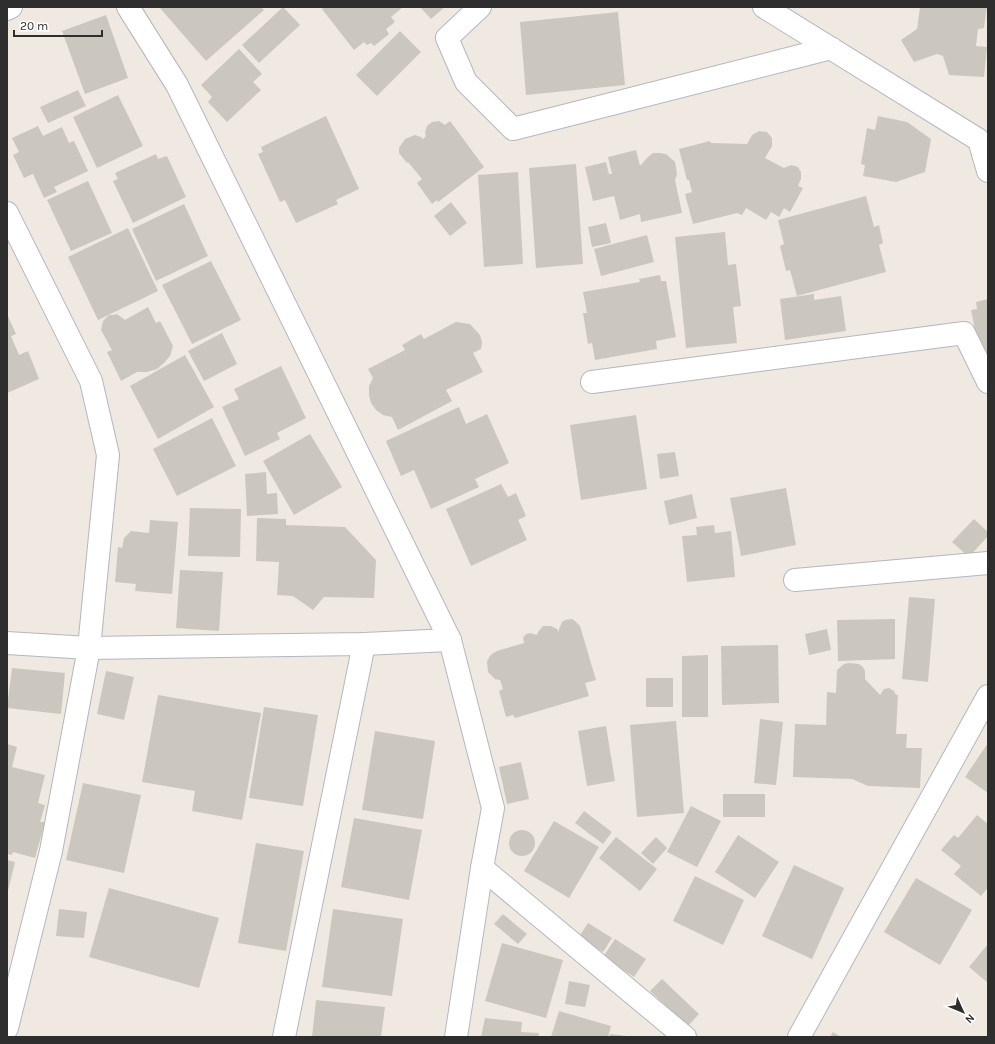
<svg xmlns="http://www.w3.org/2000/svg" width="995" height="1044" font-family="Karla,sans-serif">
<style>
.building{fill:#cbc7bf}
.lines{fill:none;stroke-linecap:round;stroke-linejoin:round}
.minor-casing{stroke:#b4b7c1;stroke-width:24}
.minor{stroke:#fff;stroke-width:22}
</style>
<rect width="100%" height="100%" fill="#efe9e1"/>
<g class="building">
<polygon points="159,7 261,7 264,10 206,61"/>
<polygon points="283,7 300,25 259,63 242,45"/>
<polygon points="324,7 403,7 391,17 395,22 386,29 389,34 374,46 371,43 367,45 364,42 354,50 322,9"/>
<polygon points="422,7 445,7 431,19 421,8"/>
<polygon points="920,7 987,7 984,28 978,29 976,46 987,47 984,77 949,75 943,56 937,54 914,62 901,40 917,29"/>
<polygon points="618,12 625,85 526,95 520,22"/>
<polygon points="106,15 128,78 85,94 62,31"/>
<polygon points="400,31 421,52 377,96 356,75"/>
<polygon points="239,49 262,74 253,82 261,90 227,122 208,102 212,97 201,85"/>
<polygon points="78,90 86,106 48,123 40,107"/>
<polygon points="118,95 143,146 97,168 73,117"/>
<polygon points="326,116 359,189 336,200 338,204 296,223 285,200 280,202 258,154 263,152 261,147"/>
<polygon points="878,116 907,122 931,139 925,172 896,182 863,176 865,165 861,164 867,128 875,130"/>
<polygon points="439,121 445,125 450,121 484,167 438,202 437,200 432,204 417,183 422,179 408,162 407,163 399,153 399,148 405,139 415,135 421,137 423,139 426,136 425,133 427,126 432,122"/>
<polygon points="38,126 43,136 62,127 69,143 74,141 88,171 54,187 57,192 44,198 33,174 24,178 13,155 19,152 12,138"/>
<polygon points="759,131 767,132 772,138 772,146 765,158 784,168 791,165 798,167 801,172 801,179 798,186 803,188 790,212 784,208 779,217 771,212 766,220 746,208 742,215 737,213 693,224 685,194 692,192 689,180 687,180 679,149 710,141 711,143 747,144 752,135"/>
<polygon points="636,150 640,166 648,157 653,153 660,153 666,154 675,162 677,174 675,180 682,213 641,222 640,214 620,220 614,196 593,201 585,167 606,162 609,174 612,174 608,157"/>
<polygon points="156,154 158,159 167,156 186,197 133,223 113,181 118,179 115,173"/>
<polygon points="576,164 583,264 536,268 529,168"/>
<polygon points="518,172 523,264 484,267 478,175"/>
<polygon points="88,181 112,233 71,251 47,200"/>
<polygon points="866,196 874,227 879,225 883,243 879,245 886,272 797,296 790,270 786,271 780,246 784,244 778,220"/>
<polygon points="451,202 467,223 450,236 434,216"/>
<polygon points="184,204 208,256 156,281 132,229"/>
<polygon points="606,223 611,243 592,247 588,227"/>
<polygon points="128,228 158,291 98,320 68,257"/>
<polygon points="725,232 728,265 736,264 741,306 733,307 737,343 686,348 675,237"/>
<polygon points="647,235 654,262 601,276 594,249"/>
<polygon points="211,261 241,320 192,344 162,285"/>
<polygon points="660,275 661,281 666,281 676,337 656,341 657,349 595,360 592,343 588,344 583,313 587,313 583,292 640,282 639,279"/>
<polygon points="814,294 814,300 841,296 846,331 785,340 780,299"/>
<polygon points="988,299 988,372 984,373 971,310 977,309 976,302"/>
<polygon points="148,307 156,323 160,321 173,346 170,356 164,363 157,369 147,372 137,372 121,381 107,352 112,350 101,330 103,321 109,315 113,315 117,314 125,320"/>
<polygon points="7,314 16,334 11,336 19,355 28,351 39,379 7,393"/>
<polygon points="456,322 470,324 480,335 482,342 481,349 473,353 483,372 446,390 452,401 398,430 392,417 383,415 376,410 371,403 369,395 369,386 373,378 368,369 405,350 402,345 421,334 424,339"/>
<polygon points="222,333 237,364 204,381 188,351"/>
<polygon points="185,355 214,407 158,439 130,386"/>
<polygon points="281,366 306,418 277,433 280,439 245,456 222,407 239,399 234,389"/>
<polygon points="459,407 466,424 487,414 509,463 475,479 479,487 431,509 414,470 401,476 386,441"/>
<polygon points="636,415 647,489 581,500 570,425"/>
<polygon points="212,418 236,466 177,496 153,449"/>
<polygon points="310,434 342,487 294,515 263,461"/>
<polygon points="675,452 679,476 660,479 657,454"/>
<polygon points="266,472 267,494 277,493 278,514 247,516 245,474"/>
<polygon points="501,484 508,497 516,493 526,516 518,520 527,540 471,566 446,509"/>
<polygon points="786,488 796,545 741,556 730,498"/>
<polygon points="692,494 697,518 669,525 664,501"/>
<polygon points="190,508 241,509 240,557 188,556"/>
<polygon points="257,518 286,519 286,525 345,527 376,560 374,598 324,597 313,610 293,596 277,595 279,562 256,561"/>
<polygon points="974,519 988,532 988,536 969,557 952,542"/>
<polygon points="150,520 178,522 172,594 135,591 136,584 115,582 118,547 122,548 124,538 131,531 149,533"/>
<polygon points="714,525 715,533 731,531 735,577 687,582 682,536 697,535 696,527"/>
<polygon points="180,570 223,572 219,631 176,628"/>
<polygon points="909,597 935,599 928,682 902,679"/>
<polygon points="572,619 575,621 580,626 596,680 585,683 589,696 515,718 513,715 506,717 499,691 503,689 500,680 495,679 488,672 487,662 489,657 492,654 497,651 524,643 523,638 526,634 530,633 537,635 538,632 543,626 551,626 557,629 559,632 559,629 562,622 565,620"/>
<polygon points="895,619 895,659 838,661 837,620"/>
<polygon points="827,629 831,650 809,655 805,634"/>
<polygon points="778,645 779,703 722,705 721,646"/>
<polygon points="708,655 708,717 682,717 682,656"/>
<polygon points="849,663 859,664 863,667 865,671 865,679 880,695 884,689 889,688 894,691 896,695 898,695 896,734 907,734 906,748 922,748 920,788 868,786 852,779 793,777 795,724 826,725 827,692 836,693 837,670 844,664"/>
<polygon points="12,668 65,673 61,714 7,708"/>
<polygon points="106,671 134,677 124,720 97,714"/>
<rect x="646" y="678" width="27" height="29"/>
<polygon points="158,695 261,713 242,820 192,811 195,791 142,782"/>
<polygon points="264,707 318,715 303,806 249,798"/>
<polygon points="760,719 783,722 776,785 754,783"/>
<polygon points="676,721 684,813 637,817 630,725"/>
<polygon points="606,726 615,781 587,786 578,731"/>
<polygon points="375,731 435,741 423,819 362,810"/>
<polygon points="988,743 988,793 965,777"/>
<polygon points="7,744 17,747 12,767 45,775 38,803 45,805 40,822 45,822 35,858 13,852 12,855 7,854"/>
<polygon points="521,762 529,799 507,804 499,767"/>
<polygon points="83,783 141,795 124,873 66,860"/>
<rect x="723" y="794" width="42" height="23"/>
<polygon points="691,806 721,821 697,867 667,852"/>
<polygon points="584,811 612,832 603,844 575,823"/>
<polygon points="977,815 988,824 988,890 987,889 981,896 954,874 961,866 941,850 954,835 958,838"/>
<polygon points="354,818 422,830 409,900 341,887"/>
<polygon points="554,821 599,847 569,898 524,871"/>
<circle cx="522" cy="843" r="13"/>
<polygon points="738,835 779,862 755,898 715,872"/>
<polygon points="616,837 657,869 640,891 599,858"/>
<polygon points="656,837 667,848 653,864 641,853"/>
<polygon points="256,843 304,851 286,951 238,943"/>
<polygon points="7,860 15,862 8,891 7,891"/>
<polygon points="794,865 844,888 812,959 762,936"/>
<polygon points="695,876 744,900 723,945 673,921"/>
<polygon points="916,878 972,910 940,965 884,932"/>
<polygon points="109,888 219,918 199,988 89,957"/>
<polygon points="59,909 87,912 84,938 56,936"/>
<polygon points="333,909 403,919 392,996 322,987"/>
<polygon points="503,914 527,934 518,944 494,924"/>
<polygon points="588,923 612,938 603,952 579,937"/>
<polygon points="615,939 646,959 634,977 603,957"/>
<polygon points="502,943 563,960 546,1018 485,1001"/>
<polygon points="988,944 988,983 969,967"/>
<polygon points="662,979 699,1014 688,1026 650,991"/>
<polygon points="569,981 590,985 585,1007 565,1004"/>
<polygon points="316,1000 385,1007 381,1037 312,1037"/>
<polygon points="559,1011 611,1026 608,1037 551,1037"/>
<polygon points="485,1018 522,1022 521,1032 539,1033 538,1037 481,1037"/>
<polygon points="833,1032 841,1037 830,1037"/>
<polygon points="610,1034 627,1036 627,1037 609,1037"/>
</g>
<g class="lines">
<g class="minor-casing">
<g id="minor">
<polyline points="128,7 177,85 450,640 493,808 482,868 456,1037"/>
<polyline points="480,7 447,38 466,82 513,129 831,48"/>
<polyline points="764,7 979,140 988,171"/>
<polyline points="7,9 11,7"/>
<polyline points="7,213 91,381 108,455 89,648 51,851 7,1028"/>
<polyline points="592,382 964,333 988,382"/>
<polyline points="795,580 988,563"/>
<polyline points="7,643 89,648 364,644 450,640"/>
<polyline points="482,868 685,1037"/>
<polyline points="284,1037 364,644"/>
<polyline points="799,1037 988,696"/>
</g>
</g>
<use href="#minor" class="minor"/>
</g>
<rect width="995" height="1044" fill="none" stroke="#2e2e2e" stroke-width="16"/>
<g transform="translate(963 1012) rotate(134)" stroke="#ffffff" stroke-width="3" paint-order="stroke">
<path d="M0-3L7 15L0 10L-7 15Z" fill="#2e2e2e"/>
<text y="-6" font-size="11" font-weight="bold" text-anchor="middle" fill="#2e2e2e">N</text>
</g>
<path d="M14 30v6h88v-6" fill="none" stroke="#2e2e2e" stroke-width="2"/>
<text x="20" y="30" font-size="12" fill="#2e2e2e" stroke="#ffffff" stroke-width="3" paint-order="stroke">20 m</text>
</svg>
